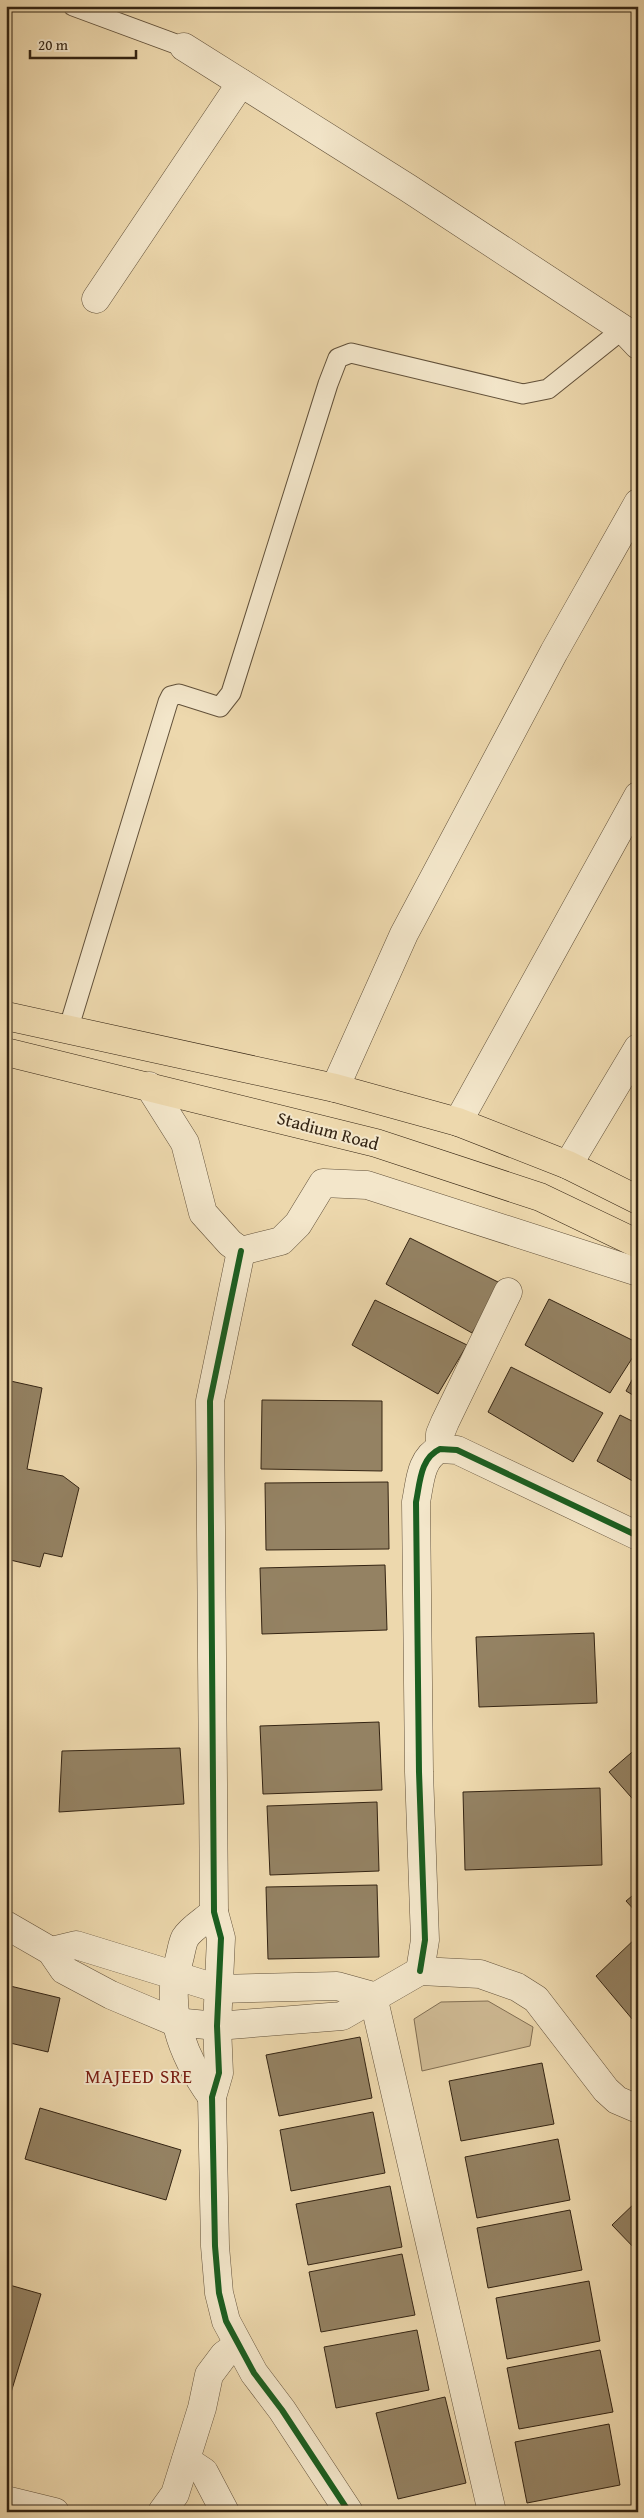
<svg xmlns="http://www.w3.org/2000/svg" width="644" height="2518" font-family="'Gentium Book Plus',serif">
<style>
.green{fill:#ceb993;stroke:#816e53}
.building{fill:#948263;stroke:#342413}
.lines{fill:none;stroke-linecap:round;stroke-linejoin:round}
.service-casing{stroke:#62513a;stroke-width:21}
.minor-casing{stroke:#62513a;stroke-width:29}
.primary-casing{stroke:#342413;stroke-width:29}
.service{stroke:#f3e6ca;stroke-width:19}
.minor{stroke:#f3e6ca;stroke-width:28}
.primary{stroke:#edd8ad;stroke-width:28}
.cycleway-casing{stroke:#f3e6ca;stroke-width:9}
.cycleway{stroke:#1b5e20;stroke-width:6}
.labels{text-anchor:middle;stroke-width:4;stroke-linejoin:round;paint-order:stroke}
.street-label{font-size:18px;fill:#342413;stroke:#f3e6ca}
.neighbourhood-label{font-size:19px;letter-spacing:1px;fill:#7a1f14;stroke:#f3e6ca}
</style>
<rect width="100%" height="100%" fill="#edd8ad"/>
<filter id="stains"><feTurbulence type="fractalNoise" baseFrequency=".004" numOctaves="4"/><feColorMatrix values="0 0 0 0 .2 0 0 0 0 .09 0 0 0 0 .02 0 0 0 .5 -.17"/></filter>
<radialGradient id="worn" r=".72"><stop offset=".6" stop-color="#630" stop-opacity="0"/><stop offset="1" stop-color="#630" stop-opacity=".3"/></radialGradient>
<polygon class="green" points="488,2001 533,2027 530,2046 422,2071 414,2019 441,2002"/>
<g class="building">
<polygon points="410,1238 502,1284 472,1333 386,1284"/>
<polygon points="549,1299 638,1343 638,1349 610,1393 525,1345"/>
<polygon points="375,1300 467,1345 438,1394 352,1345"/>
<polygon points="511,1367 603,1413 573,1462 488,1412"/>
<polygon points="638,1369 638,1398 626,1391"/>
<polygon points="6,1380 42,1388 27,1469 63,1476 79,1488 62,1557 44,1553 40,1567 6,1559"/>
<polygon points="262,1400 382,1401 382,1471 261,1469"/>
<polygon points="620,1415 638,1424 638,1484 597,1461"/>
<polygon points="388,1482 389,1549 266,1550 265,1483"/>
<polygon points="385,1565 387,1630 262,1634 260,1568"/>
<polygon points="594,1633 597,1703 479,1707 476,1637"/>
<polygon points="379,1722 382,1790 263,1794 260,1726"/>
<polygon points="638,1747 638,1805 609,1772"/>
<polygon points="180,1748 184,1804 59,1812 62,1751"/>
<polygon points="600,1788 602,1865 465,1870 463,1792"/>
<polygon points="377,1802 379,1871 270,1875 267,1806"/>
<polygon points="377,1885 379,1957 268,1959 266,1887"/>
<polygon points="638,1891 638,1914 626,1901"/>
<polygon points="638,1936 638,2026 596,1976"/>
<polygon points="6,1985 60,1998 48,2052 6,2042"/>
<polygon points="360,2037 372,2098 279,2116 266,2055"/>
<polygon points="542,2063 554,2124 461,2141 449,2081"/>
<polygon points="40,2108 181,2150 166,2200 25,2159"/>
<polygon points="373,2112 385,2173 291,2191 280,2130"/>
<polygon points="558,2139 570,2200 477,2218 465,2157"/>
<polygon points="390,2186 402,2247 308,2265 296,2204"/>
<polygon points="638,2200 638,2252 612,2225"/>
<polygon points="570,2210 582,2270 488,2288 477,2228"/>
<polygon points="402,2254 415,2315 321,2332 309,2272"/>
<polygon points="589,2281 600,2341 507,2359 496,2298"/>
<polygon points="6,2284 41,2294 6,2409"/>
<polygon points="417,2330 429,2390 336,2408 324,2347"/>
<polygon points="600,2350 613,2412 519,2429 507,2368"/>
<polygon points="445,2397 466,2483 398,2499 376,2413"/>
<polygon points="609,2424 620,2485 527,2503 515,2442"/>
</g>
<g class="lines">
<g class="service-casing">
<g id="service">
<polyline points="73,6 184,47"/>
<polyline points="68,1030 168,702 171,696 179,694 220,707 231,693 328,384 338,358 351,353 523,394 548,389 623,329"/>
</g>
</g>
<g class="minor-casing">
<g id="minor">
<polyline points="184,47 408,188 623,329 638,345"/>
<polyline points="96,299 241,83"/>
<polyline points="149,1086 185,1143 203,1213 230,1243 241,1251 281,1241 298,1224 323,1183 367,1185 638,1272"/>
<polyline points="335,1088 404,934 554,652 638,503"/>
<polyline points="458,1122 638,796"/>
<polyline points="568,1165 638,1048"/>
<polyline points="241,1251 210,1401 214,1912 221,1938 217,2026 219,2073 212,2097 215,2246 219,2293 226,2321 254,2373 282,2410 349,2512"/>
<polyline points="440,1449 440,1434 445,1422 508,1292"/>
<polyline points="6,1925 51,1951 64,1970 111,1995 175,2022 217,2026 342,2016 420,1971 480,1974 517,1987 536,1999 606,2090 617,2100 638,2109"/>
<polyline points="51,1951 76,1945 219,1989 337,1986 373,1996"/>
<path d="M420,1971L425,1940L419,1772L416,1502C420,1483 420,1458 440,1449L457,1450L638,1536"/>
<polyline points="373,1996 492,2512"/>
<path d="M212,2097C183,2057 164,2010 179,1960C181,1953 182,1944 185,1938C191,1928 206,1920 214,1912"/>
<polyline points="186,2460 204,2472 225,2512"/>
<polyline points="6,2500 55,2512"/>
<polyline points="162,2512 175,2494 202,2408 209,2375 224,2355 238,2345"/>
</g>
</g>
<g class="primary-casing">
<g id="primary">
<polyline points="6,1016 335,1088 458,1122 568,1165 638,1200"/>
<polyline points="6,1052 376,1143 540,1197 638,1244"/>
</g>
</g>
<use href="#service" class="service"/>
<use href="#minor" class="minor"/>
<use href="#primary" class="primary"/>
<g class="cycleway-casing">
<g id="cycleway">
<polyline points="241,1251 210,1401 214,1912 221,1938 217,2026 219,2073 212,2097 215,2246 219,2293 226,2321 254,2373 282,2410 349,2512"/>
<path d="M420,1971L425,1940L419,1772L416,1502C420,1483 420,1458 440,1449L457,1450L638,1536"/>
</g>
</g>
<use href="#cycleway" class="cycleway"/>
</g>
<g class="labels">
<g class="street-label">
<text transform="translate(328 1131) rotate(15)" y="6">Stadium Road</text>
</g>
<g class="neighbourhood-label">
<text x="139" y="2083">MAJEED SRE</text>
</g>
</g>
<rect width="644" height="2518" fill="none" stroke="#edd8ad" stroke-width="25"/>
<rect x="8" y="8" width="629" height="2503" fill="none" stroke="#342413" stroke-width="2.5"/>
<rect x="12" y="12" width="619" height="2493" fill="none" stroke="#342413"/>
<path d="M30 50v8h106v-8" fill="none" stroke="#342413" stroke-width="2.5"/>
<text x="38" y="50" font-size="15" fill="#342413" stroke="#f3e6ca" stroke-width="4" paint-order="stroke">20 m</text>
<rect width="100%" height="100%" filter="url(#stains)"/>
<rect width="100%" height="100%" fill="url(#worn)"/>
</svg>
